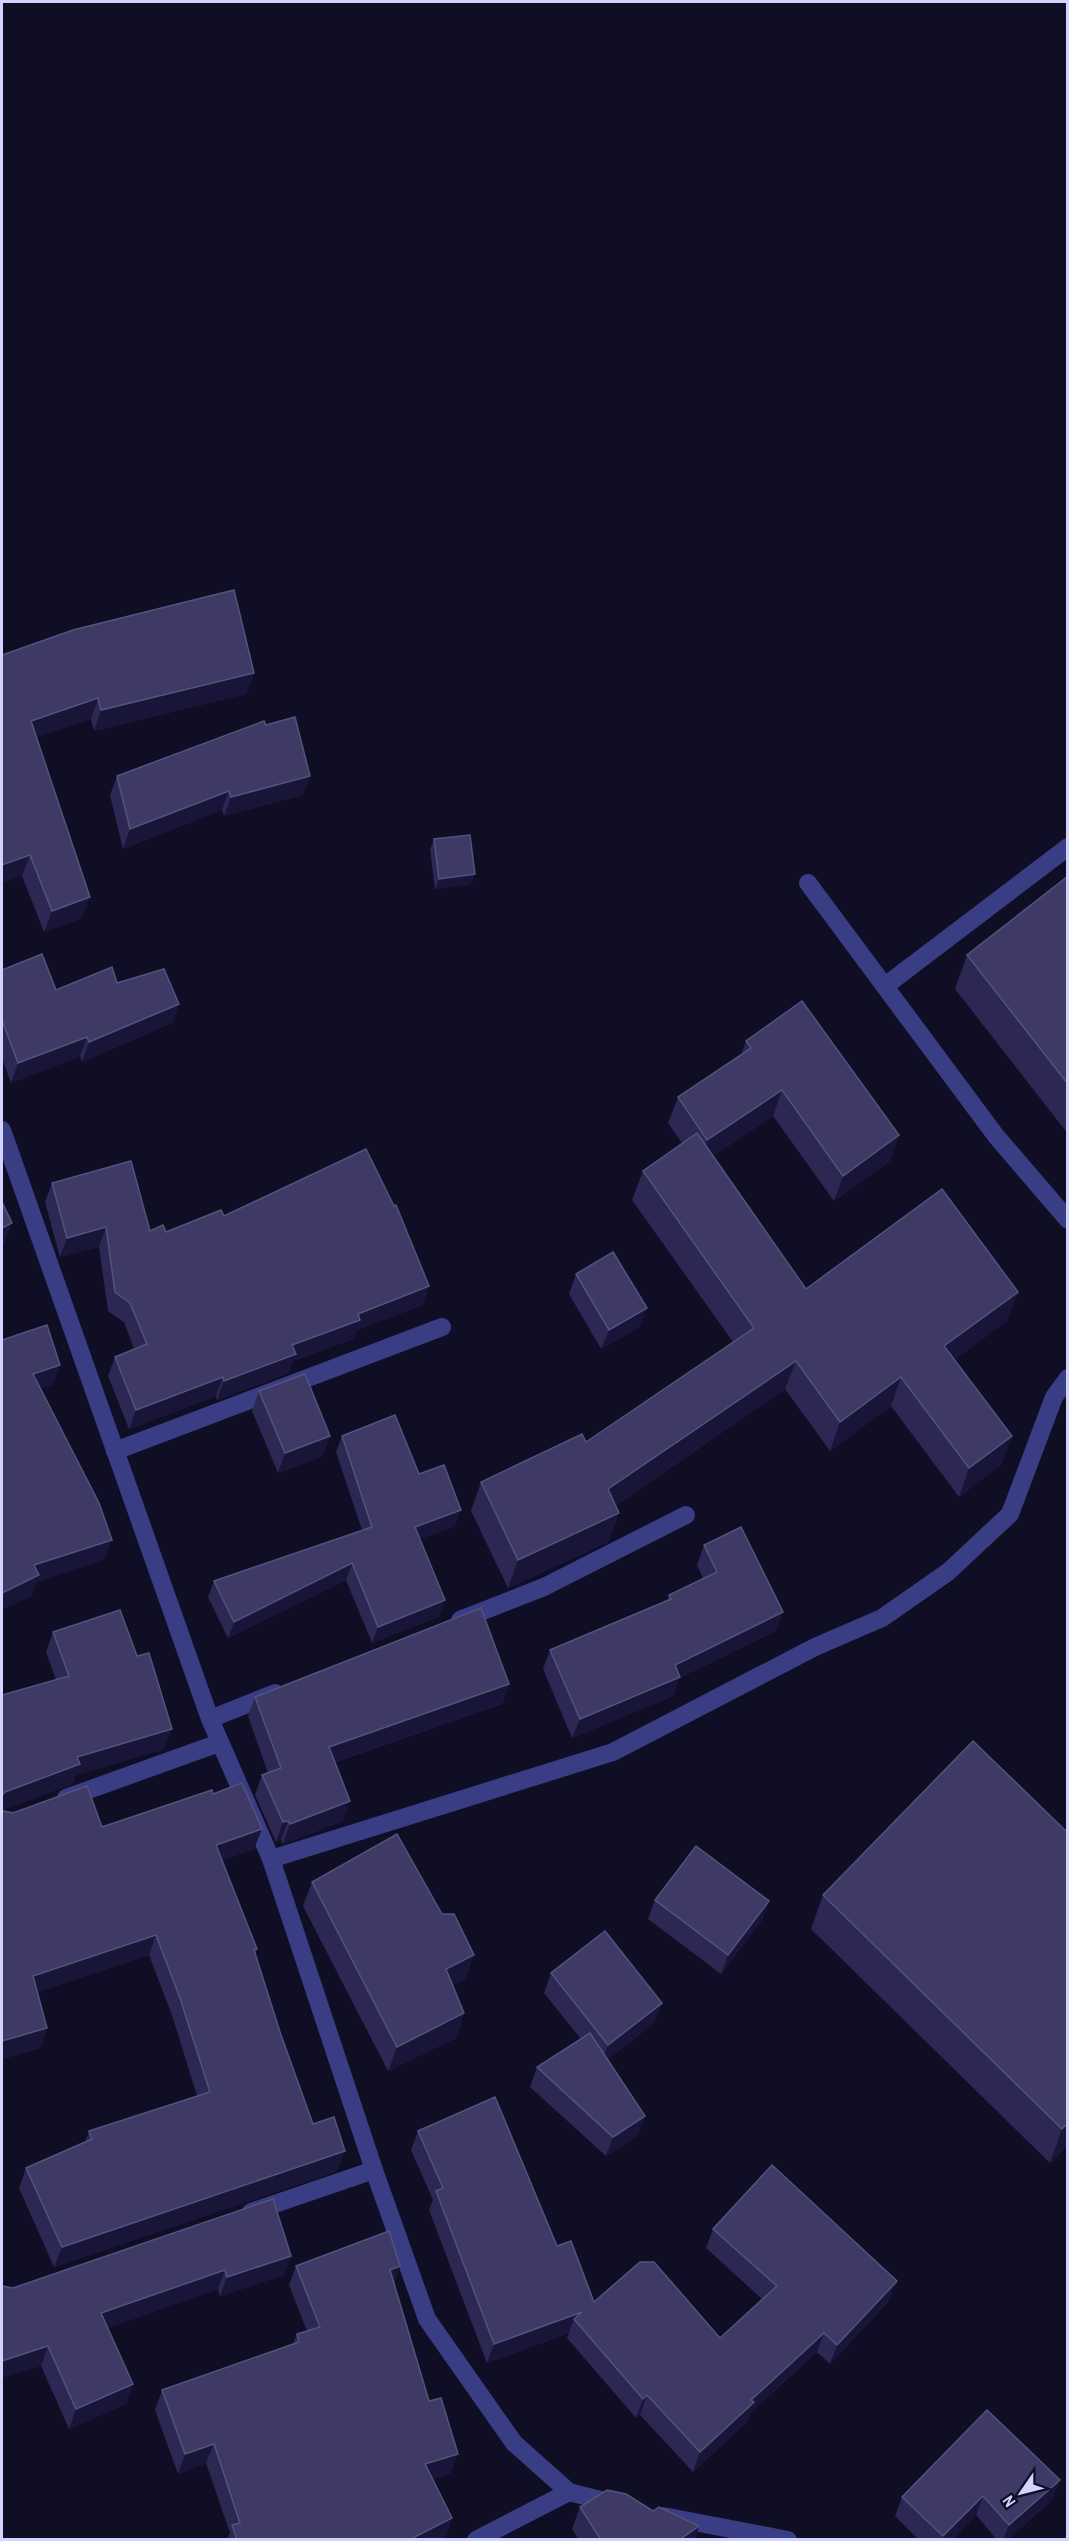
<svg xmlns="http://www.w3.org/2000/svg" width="1069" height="2541" font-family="'Archivo Narrow',sans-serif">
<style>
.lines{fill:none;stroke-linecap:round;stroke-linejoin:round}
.lane{stroke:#393d84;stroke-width:18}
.street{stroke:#393d84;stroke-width:18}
.wall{fill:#2c2753}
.shaded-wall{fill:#191539}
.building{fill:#3e3965;stroke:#55527e;stroke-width:1.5}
</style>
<rect width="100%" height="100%" fill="#100e25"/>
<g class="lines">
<g class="lane">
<polyline points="808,883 996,1136 1068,1220"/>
<polyline points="885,986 1068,847"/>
<polyline points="271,1859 613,1752 815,1647 882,1618 948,1572 1010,1514 1054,1397 1068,1378"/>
</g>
<g class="street">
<polyline points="2,1130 210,1719 271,1859 374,2170 427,2319 514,2443 569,2492 616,2504"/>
<polyline points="115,1451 442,1327"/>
<polyline points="460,1620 544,1587 686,1515"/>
<polyline points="210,1719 275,1693"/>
<polyline points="66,1798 219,1743"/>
<polyline points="251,2212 374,2170"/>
<polyline points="663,2516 788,2540"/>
<polyline points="476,2540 569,2492"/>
</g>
</g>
<g class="wall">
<polygon points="2,655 254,673 246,694 94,731 91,719 37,737 82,918 44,932 22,876"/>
<polygon points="266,725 303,795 224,816 222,810 123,849 110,795 117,776"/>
<polygon points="434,839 471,884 435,889 430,849"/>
<polygon points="1068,876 1068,1134 955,989 967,955"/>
<polygon points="2,970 56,990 117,983 179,1004 172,1023 82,1062 80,1056 11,1083 2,1058"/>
<polygon points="746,1041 899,1135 890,1161 834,1201 773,1116 713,1156 806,1289 1007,1321 955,1359 1002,1464 959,1497 891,1406 830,1451 785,1389 615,1506 619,1513 608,1542 508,1588 471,1511 481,1482 586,1442 733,1342 632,1200 643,1171 682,1143 668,1123 678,1097 741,1055"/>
<polygon points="52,1183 150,1231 166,1232 224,1216 429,1286 422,1305 357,1330 353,1339 293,1361 289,1373 217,1400 216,1396 129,1429 108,1376 115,1357 134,1349 124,1322 108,1311 99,1247 60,1257 45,1202"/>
<polygon points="576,1274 640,1327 601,1349 569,1294"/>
<polygon points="259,1391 323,1456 278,1473 252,1411"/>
<polygon points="342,1436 419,1474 455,1526 420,1539 440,1616 372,1643 346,1580 228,1638 208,1597 214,1581 362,1530 336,1452"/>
<polygon points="704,1545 776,1631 679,1678 673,1696 572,1738 543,1669 550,1650 667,1601 669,1595 703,1578 697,1565"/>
<polygon points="53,1632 164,1749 76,1775 72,1784 2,1810 102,1827 213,1794 254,1849 222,1860 257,1949 255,1954 281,2035 313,2124 337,2171 54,2267 19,2188 26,2168 85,2142 89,2131 197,2096 173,2018 149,1955 37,1992 47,2028 40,2048 2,2059 2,1695 56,1680 46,1652"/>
<polygon points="509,1684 502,1704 335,1762 343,1821 283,1844 281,1840 276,1842 255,1795 262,1775 268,1773 248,1716 255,1697"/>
<polygon points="1068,1833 1068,2145 1050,2163 811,1929 823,1895"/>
<polygon points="312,1882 465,1979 453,1985 464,2013 456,2038 388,2071 303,1906"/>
<polygon points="655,1900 769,1901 762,1920 721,1974 648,1919"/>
<polygon points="551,1973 662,2003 654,2023 608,2059 638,2136 606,2156 530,2087 537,2067 581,2039 544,1993"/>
<polygon points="418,2131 557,2246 594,2302 720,2338 762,2299 706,2248 713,2229 889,2301 830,2364 817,2352 749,2414 747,2422 693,2472 640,2415 636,2418 567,2338 569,2333 487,2363 429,2210 433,2200 411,2150"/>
<polygon points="291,2256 284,2275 220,2296 218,2289 107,2328 133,2384 126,2404 69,2429 41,2366 13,2288"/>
<polygon points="296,2266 400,2266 394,2283 451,2473 433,2479 452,2518 445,2538 442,2540 227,2540 230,2533 206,2463 178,2474 155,2410 162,2390 293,2344 297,2334 307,2331 289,2285"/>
<polygon points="987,2410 1052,2500 1007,2540 997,2540 976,2515 952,2540 919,2540 895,2516 902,2497"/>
<polygon points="580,2507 653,2511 699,2526 695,2540 579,2540 572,2529"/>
</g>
<g class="shaded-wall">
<polygon points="254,673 246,694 94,731 101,710"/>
<polygon points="98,698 91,719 24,742 31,721"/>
<polygon points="310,776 303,795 224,816 231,797"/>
<polygon points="229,791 222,810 123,849 130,829"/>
<polygon points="30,855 22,876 2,883 2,865"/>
<polygon points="475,874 471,884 435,889 439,879"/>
<polygon points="90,897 82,918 44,932 52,911"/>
<polygon points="179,1004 172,1023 82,1062 89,1042"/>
<polygon points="87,1037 80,1056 11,1083 18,1063"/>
<polygon points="782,1090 773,1116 698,1166 707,1140"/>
<polygon points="899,1135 890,1161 834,1201 843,1176"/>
<polygon points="12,1223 5,1242 2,1244 2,1228"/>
<polygon points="106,1227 99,1247 60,1257 67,1238"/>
<polygon points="429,1286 422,1305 357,1330 353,1339 293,1361 289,1373 217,1400 224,1381 292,1345 358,1314"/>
<polygon points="1018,1292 1007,1321 934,1374 944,1346"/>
<polygon points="647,1308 640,1327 601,1349 609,1330"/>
<polygon points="796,1361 785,1389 597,1518 608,1489"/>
<polygon points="60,1365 53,1385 26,1394 33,1374"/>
<polygon points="223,1377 216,1396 129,1429 136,1410"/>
<polygon points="901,1377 891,1406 830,1451 840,1422"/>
<polygon points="330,1436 323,1456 278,1473 285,1453"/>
<polygon points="1012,1436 1002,1464 959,1497 969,1468"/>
<polygon points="461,1510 455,1526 410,1543 415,1527"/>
<polygon points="619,1513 608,1542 508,1588 518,1560"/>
<polygon points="112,1540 104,1560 37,1582 32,1596 2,1610 2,1593 34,1565"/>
<polygon points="352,1563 346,1580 228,1638 234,1622"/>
<polygon points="445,1600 440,1616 372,1643 378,1627"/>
<polygon points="783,1612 776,1631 679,1678 673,1696 572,1738 580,1719 675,1665"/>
<polygon points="509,1684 502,1704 322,1766 329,1747"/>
<polygon points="172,1729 164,1749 76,1775 72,1784 2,1810 2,1796 5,1792 77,1757"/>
<polygon points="350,1801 343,1821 283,1844 290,1824"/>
<polygon points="288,1821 281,1840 276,1842 283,1822"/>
<polygon points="262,1829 254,1849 208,1865 216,1845"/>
<polygon points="769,1901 762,1920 721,1974 728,1955"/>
<polygon points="156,1935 149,1955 25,1996 33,1976"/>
<polygon points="474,1955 465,1979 437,1993 446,1969"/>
<polygon points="662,2003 654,2023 601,2065 608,2045"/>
<polygon points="464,2013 456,2038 388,2071 397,2047"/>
<polygon points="47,2028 40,2048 2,2059 2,2041"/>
<polygon points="645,2116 638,2136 606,2156 613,2137"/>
<polygon points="1068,2123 1068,2145 1050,2163 1062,2129"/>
<polygon points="345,2151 337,2171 54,2267 62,2247"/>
<polygon points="291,2256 284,2275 220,2296 227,2277"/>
<polygon points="400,2266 393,2286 390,2270"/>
<polygon points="225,2270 218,2289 94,2333 101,2313"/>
<polygon points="897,2281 889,2301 830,2364 837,2345"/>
<polygon points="582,2312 574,2319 569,2333 487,2363 494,2344"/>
<polygon points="824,2333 817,2352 749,2414 747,2422 693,2472 700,2452 751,2400"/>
<polygon points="48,2346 41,2366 2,2378 2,2361"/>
<polygon points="133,2384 126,2404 69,2429 76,2409"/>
<polygon points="647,2395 640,2415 636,2418 643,2399"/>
<polygon points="214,2444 206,2463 178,2474 185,2454"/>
<polygon points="458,2454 451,2473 418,2484 425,2464"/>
<polygon points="1060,2480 1052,2500 1007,2540 1003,2540 1009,2525"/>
<polygon points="983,2496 976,2515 952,2540 942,2540 943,2536"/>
<polygon points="452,2518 445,2538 442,2540 409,2540"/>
<polygon points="699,2526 695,2540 679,2540"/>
</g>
<g class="building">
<polygon points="234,590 254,673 101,710 98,698 31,721 90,897 52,911 30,855 2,865 2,655 73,630"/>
<polygon points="295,717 310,776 231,797 229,791 130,829 117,776 264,721 266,725"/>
<polygon points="470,835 475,874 439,879 434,839"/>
<polygon points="1068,876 1068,1084 967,955"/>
<polygon points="42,954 56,990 112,967 117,983 164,969 179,1004 89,1042 87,1037 18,1063 2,1020 2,970"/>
<polygon points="802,1001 899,1135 843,1176 782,1090 707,1140 678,1097 751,1048 746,1041"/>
<polygon points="697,1133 806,1289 942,1189 1018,1292 944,1346 1012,1436 969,1468 901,1377 840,1422 796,1361 608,1489 619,1513 518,1560 481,1482 582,1434 586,1442 754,1328 643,1171"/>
<polygon points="366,1149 394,1206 396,1205 429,1286 358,1314 360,1320 292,1345 296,1354 224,1381 223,1377 136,1410 115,1357 147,1344 130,1303 115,1292 106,1227 67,1238 52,1183 131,1161 150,1231 163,1225 166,1232 221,1210 224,1216"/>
<polygon points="2,1202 12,1223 2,1228"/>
<polygon points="613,1252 647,1308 609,1330 576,1274"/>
<polygon points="47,1325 60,1365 33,1374 99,1503 112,1540 34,1565 39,1575 2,1593 2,1340"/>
<polygon points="305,1374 330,1436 285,1453 259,1391"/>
<polygon points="395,1415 419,1474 444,1465 461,1510 415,1527 445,1600 378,1627 352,1563 234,1622 214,1581 372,1527 342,1436"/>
<polygon points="741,1527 783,1612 675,1665 680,1677 580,1719 550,1650 671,1599 669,1595 717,1572 704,1545"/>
<polygon points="481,1608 509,1684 329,1747 350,1801 290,1824 288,1821 283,1822 262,1775 281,1768 255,1697"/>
<polygon points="120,1610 137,1656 149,1653 172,1729 77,1757 80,1764 5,1792 2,1796 2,1695 69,1676 53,1632"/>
<polygon points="973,1741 1068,1833 1068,2123 1062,2129 823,1895"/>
<polygon points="242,1783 262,1829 216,1845 257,1949 254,1950 281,2035 313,2124 334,2117 345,2151 62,2247 26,2168 92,2139 89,2131 210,2092 180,1998 156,1935 33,1976 47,2028 2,2041 2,1809 3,1811 13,1813 87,1786 102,1827 212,1790 213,1794"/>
<polygon points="397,1834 442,1914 454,1914 474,1955 446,1969 464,2013 397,2047 312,1882"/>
<polygon points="696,1846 769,1901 728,1955 655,1900"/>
<polygon points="605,1931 662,2003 608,2045 551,1973"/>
<polygon points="590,2033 645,2116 613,2137 537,2067"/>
<polygon points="495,2097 557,2246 571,2241 594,2302 640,2262 654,2262 720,2338 777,2286 713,2229 772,2165 897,2281 837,2345 824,2333 751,2400 754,2402 700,2452 647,2395 643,2399 574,2319 582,2312 494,2344 436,2191 443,2188 418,2131"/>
<polygon points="273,2199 291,2256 227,2277 225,2270 101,2313 133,2384 76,2409 48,2346 2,2361 2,2286 13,2288"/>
<polygon points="389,2231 400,2266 390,2270 429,2401 441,2398 458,2454 425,2464 452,2518 409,2540 237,2540 232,2525 240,2523 214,2444 185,2454 162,2390 299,2342 297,2334 320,2327 296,2266"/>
<polygon points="987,2410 1060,2480 1009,2525 983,2496 943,2536 902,2497"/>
<polygon points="607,2490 626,2494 653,2511 659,2507 699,2526 679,2540 601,2540 580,2507"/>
</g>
<rect width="1069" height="2541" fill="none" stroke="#d4d3ff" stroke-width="6"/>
<g transform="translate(1021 2493) rotate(235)" stroke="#100e25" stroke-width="4.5" paint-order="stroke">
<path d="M0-4.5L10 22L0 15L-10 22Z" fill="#d4d3ff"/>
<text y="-9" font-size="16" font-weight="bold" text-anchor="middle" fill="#d4d3ff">N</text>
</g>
</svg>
